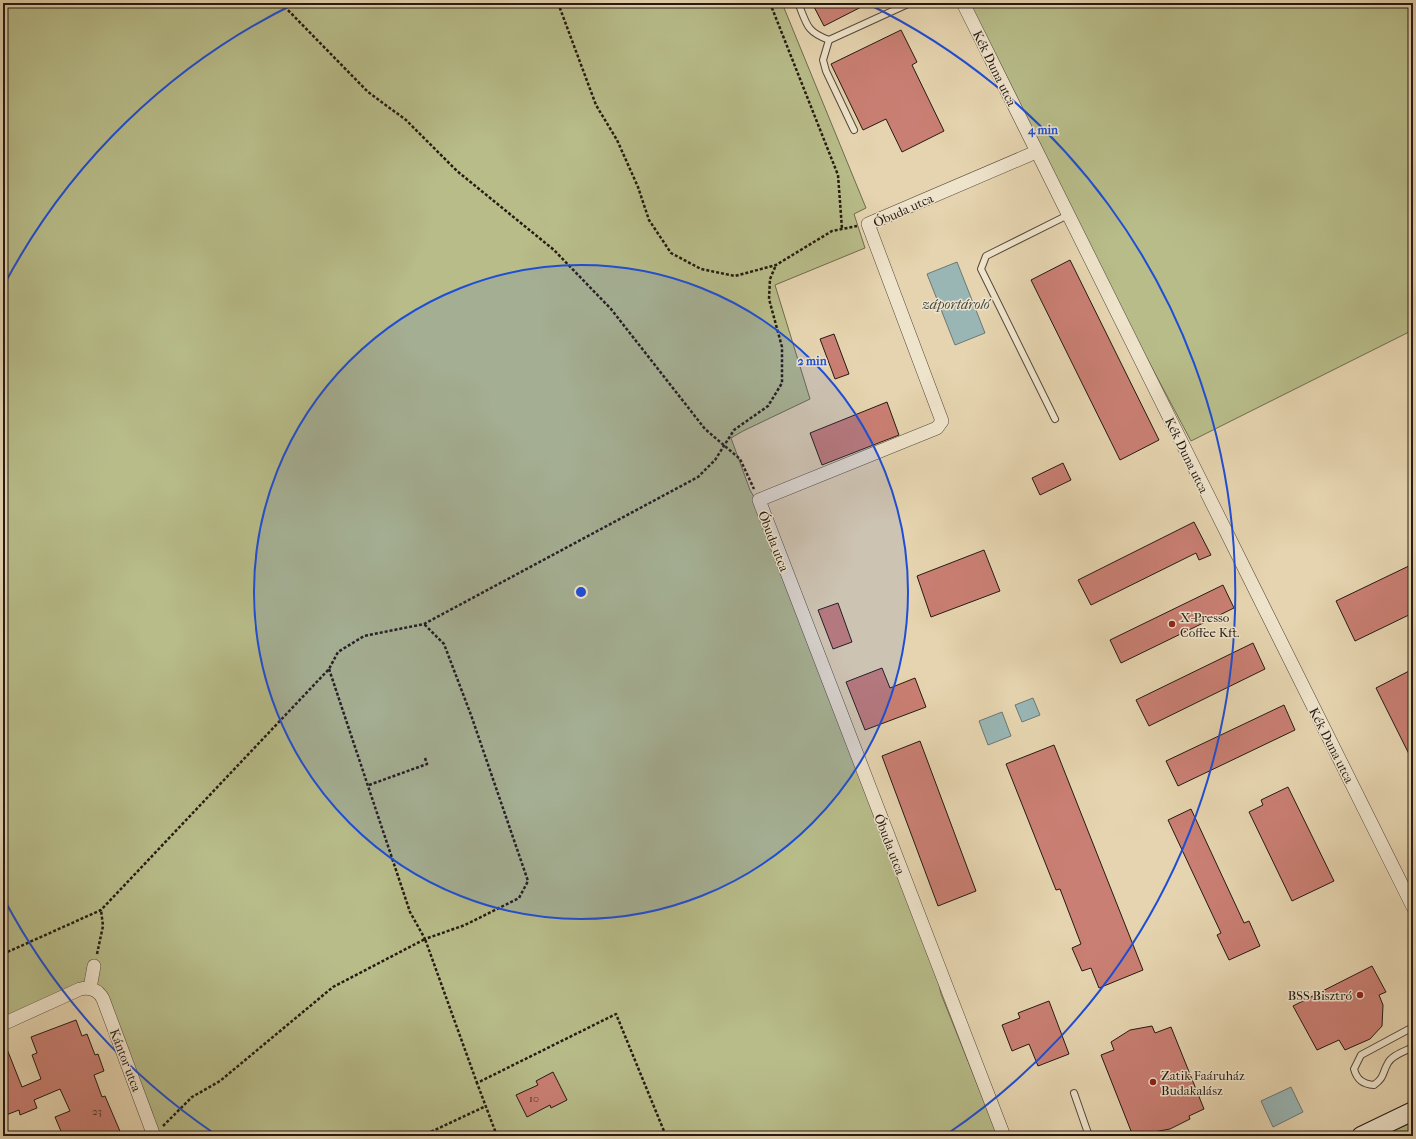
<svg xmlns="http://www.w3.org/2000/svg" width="1416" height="1139" font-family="'IM FELL French Canon',serif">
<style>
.green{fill:#b7bc89;stroke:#6e6b4e}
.water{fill:#99b6b5;stroke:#6b7874}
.building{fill:#c97f73;stroke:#261a12}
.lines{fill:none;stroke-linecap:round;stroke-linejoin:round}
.lane-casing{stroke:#564839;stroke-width:8}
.street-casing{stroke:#564839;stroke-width:14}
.secondary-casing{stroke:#261a12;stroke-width:20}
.path{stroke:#261a12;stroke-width:2.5;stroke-dasharray:3 2;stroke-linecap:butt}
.lane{stroke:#eee3cb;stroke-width:6}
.street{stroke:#eee3cb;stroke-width:13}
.secondary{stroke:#eee3cb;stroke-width:18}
.ring{fill:none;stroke:#1d4ed8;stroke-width:2}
.poi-dot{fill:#8f2418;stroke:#eee3cb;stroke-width:1.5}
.labels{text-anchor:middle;stroke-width:3;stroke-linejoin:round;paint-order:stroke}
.number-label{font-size:11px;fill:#4f332a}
.street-label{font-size:13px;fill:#261a12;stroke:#eee3cb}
.poi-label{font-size:13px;fill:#261a12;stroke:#eee3cb;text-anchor:start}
.water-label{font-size:14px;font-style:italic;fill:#484943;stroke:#eee3cb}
.centre{fill:#1d4ed8;stroke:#eee3cb;stroke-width:2}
.ring-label{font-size:12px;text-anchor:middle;font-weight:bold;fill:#1d4ed8;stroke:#eee3cb;stroke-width:3;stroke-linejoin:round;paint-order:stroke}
</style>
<rect width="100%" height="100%" fill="#e5d4af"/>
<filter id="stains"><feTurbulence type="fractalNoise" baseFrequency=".005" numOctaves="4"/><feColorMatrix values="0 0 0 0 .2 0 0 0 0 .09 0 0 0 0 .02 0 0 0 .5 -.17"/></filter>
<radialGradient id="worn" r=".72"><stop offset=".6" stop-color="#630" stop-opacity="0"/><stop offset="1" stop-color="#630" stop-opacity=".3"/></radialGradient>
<g class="green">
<polygon points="3,3 782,3 866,208 854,214 865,248 775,285 810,399 743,431 731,438 750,490 758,504 936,971 941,994 998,1136 163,1136 161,1131 157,1134 152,1112 104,991 96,984 3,1017"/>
<polygon points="958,3 1413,3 1413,330 1191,441"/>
<polygon points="1413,1122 1413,1136 1382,1136"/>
</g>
<g class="water">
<polygon points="957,262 985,333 955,345 927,274"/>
<polygon points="1033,698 1040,715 1022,722 1015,705"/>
<polygon points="1002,712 1011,736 988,745 979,721"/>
<polygon points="1291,1087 1303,1112 1273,1127 1261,1101"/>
</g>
<g class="building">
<polygon points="812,3 869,3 824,26"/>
<polygon points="901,30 917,62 912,65 944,131 902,152 886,119 863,130 831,64"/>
<polygon points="1070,260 1159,440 1120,460 1031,280"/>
<polygon points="834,334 849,374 835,379 820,339"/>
<polygon points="887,402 899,435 822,465 810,433"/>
<polygon points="1063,463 1071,480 1040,495 1032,478"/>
<polygon points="1194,522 1211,555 1199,560 1196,553 1091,605 1078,580"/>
<polygon points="984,550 1000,591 931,617 917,576"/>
<polygon points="1413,564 1413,613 1355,641 1336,601"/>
<polygon points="1223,585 1234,608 1121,663 1110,640"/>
<polygon points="838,603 852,642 833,649 818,610"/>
<polygon points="1253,643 1265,669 1149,726 1136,700"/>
<polygon points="882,668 890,688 915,678 926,707 865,730 846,682"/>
<polygon points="1413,669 1413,762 1376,688"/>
<polygon points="1284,705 1295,730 1178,786 1166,761"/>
<polygon points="920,741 976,891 938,906 882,756"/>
<polygon points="1054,745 1143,970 1099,988 1091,968 1082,971 1072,948 1081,944 1060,889 1056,890 1006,764"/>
<polygon points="1288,787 1334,881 1292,901 1249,812 1263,805 1261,800"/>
<polygon points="1191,809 1244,923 1249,921 1260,946 1229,960 1217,935 1221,933 1168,820"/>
<polygon points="1372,966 1386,992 1379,995 1383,1005 1382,1026 1370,1039 1345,1050 1339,1040 1317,1050 1293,1006"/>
<polygon points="1049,1001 1069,1054 1038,1066 1029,1044 1012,1051 1002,1025 1020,1018 1018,1013"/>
<polygon points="76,1020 82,1036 87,1034 95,1055 98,1054 104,1071 94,1075 102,1097 105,1096 122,1136 63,1136 55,1117 70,1111 60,1089 34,1100 37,1108 20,1115 19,1110 6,1115 3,1109 3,1039 22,1087 41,1079 32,1055 37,1053 31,1037"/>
<polygon points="1152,1026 1155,1033 1171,1027 1204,1109 1189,1116 1190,1119 1170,1129 1133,1136 1101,1055 1114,1050 1111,1042 1130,1030"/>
<polygon points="553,1072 567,1100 551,1108 550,1105 527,1117 516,1095 538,1085 536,1081"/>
</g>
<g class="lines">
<g class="lane-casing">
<g id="lane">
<path d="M799,5C807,25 807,32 829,40L910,3"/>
<polyline points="829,40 823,60 826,71 854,130"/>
<polyline points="1055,419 981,269 986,256 1068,215"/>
<path d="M1413,1027L1361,1055L1354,1069C1357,1080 1363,1084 1374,1085C1385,1077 1382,1073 1388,1063C1392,1055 1406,1051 1413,1047"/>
<polyline points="1074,1093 1089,1136"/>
</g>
</g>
<g class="street-casing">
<g id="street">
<polyline points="963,3 1413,907"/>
<polyline points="90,988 94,966"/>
<path d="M3,1024L80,989C89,987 98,989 103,999L154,1136"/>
<polyline points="1004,1136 759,500 937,428 942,421 868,224 1036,152"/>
</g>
</g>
<g class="secondary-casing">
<polyline id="secondary" points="1361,1136 1413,1111"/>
</g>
<g class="path">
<polyline points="281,3 368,92 406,120 457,171 554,250 611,309 705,429 740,459 754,489"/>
<polyline points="558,3 596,105 617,140 638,187 649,220 671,253 701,269 735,276 776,265 832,231 857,226"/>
<polyline points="770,3 838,175 842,229"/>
<polyline points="329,669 410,912 425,939 465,925 519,898 528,881 471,715 444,644 424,624"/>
<polyline points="369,785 427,764 425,758"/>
<polyline points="3,954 101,910 329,669 338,652 364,636 424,624 698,477 715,460 734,430 768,406 782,383 782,347 769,299 770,279 776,265"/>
<polyline points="97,954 103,926 101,910"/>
<polyline points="163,1126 192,1097 220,1081 333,987 425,939 477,1083"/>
<polyline points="422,1136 486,1106"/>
<polyline points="497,1136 477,1083 616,1014 666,1136"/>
</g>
<use href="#lane" class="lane"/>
<use href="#street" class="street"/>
<use href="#secondary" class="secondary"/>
</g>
<circle cx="581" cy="592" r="327" fill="#1d4ed8" fill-opacity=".12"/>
<g class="ring">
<circle cx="581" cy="592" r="327"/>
<path d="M215 1134A654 654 0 0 1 4 899M4 285A654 654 0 0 1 294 4M868 4A654 654 0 0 1 947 1134"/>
</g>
<g class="poi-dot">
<circle cx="1172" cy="624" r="4"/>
<circle cx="1360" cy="995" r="4"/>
<circle cx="1153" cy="1082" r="4"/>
</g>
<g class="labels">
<g class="number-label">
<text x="534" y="1102">10</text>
<text x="97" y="1115">23</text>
</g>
<g class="street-label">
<text transform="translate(995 68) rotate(64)" y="5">Kék Duna utca</text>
<text transform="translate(903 210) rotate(-24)" y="5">Óbuda utca</text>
<text transform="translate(1187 455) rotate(64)" y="5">Kék Duna utca</text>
<text transform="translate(774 541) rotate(69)" y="5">Óbuda utca</text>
<text transform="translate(1332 745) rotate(63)" y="5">Kék Duna utca</text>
<text transform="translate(890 844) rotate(69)" y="5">Óbuda utca</text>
<text transform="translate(126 1060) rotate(69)" y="5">Kántor utca</text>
</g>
<g class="poi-label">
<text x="1180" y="622">X-Presso<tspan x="1180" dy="15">Coffee Kft.</tspan></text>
<text x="1352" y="1000" text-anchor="end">BSS Bisztró</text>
<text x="1161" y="1080">Zatik Faáruház<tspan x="1161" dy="15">Budakalász</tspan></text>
</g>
<g class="water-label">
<text x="956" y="309">záportároló</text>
</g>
</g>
<circle cx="581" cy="592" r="6" class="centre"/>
<g class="ring-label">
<text x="1043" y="134">4 min</text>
<text x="812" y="365">2 min</text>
</g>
<rect width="1416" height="1139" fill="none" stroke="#e5d4af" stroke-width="16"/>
<rect x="4" y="4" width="1408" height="1131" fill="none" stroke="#261a12" stroke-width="2"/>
<rect x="8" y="8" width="1400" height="1123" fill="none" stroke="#261a12"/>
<rect width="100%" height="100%" filter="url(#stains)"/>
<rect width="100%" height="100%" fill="url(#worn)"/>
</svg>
